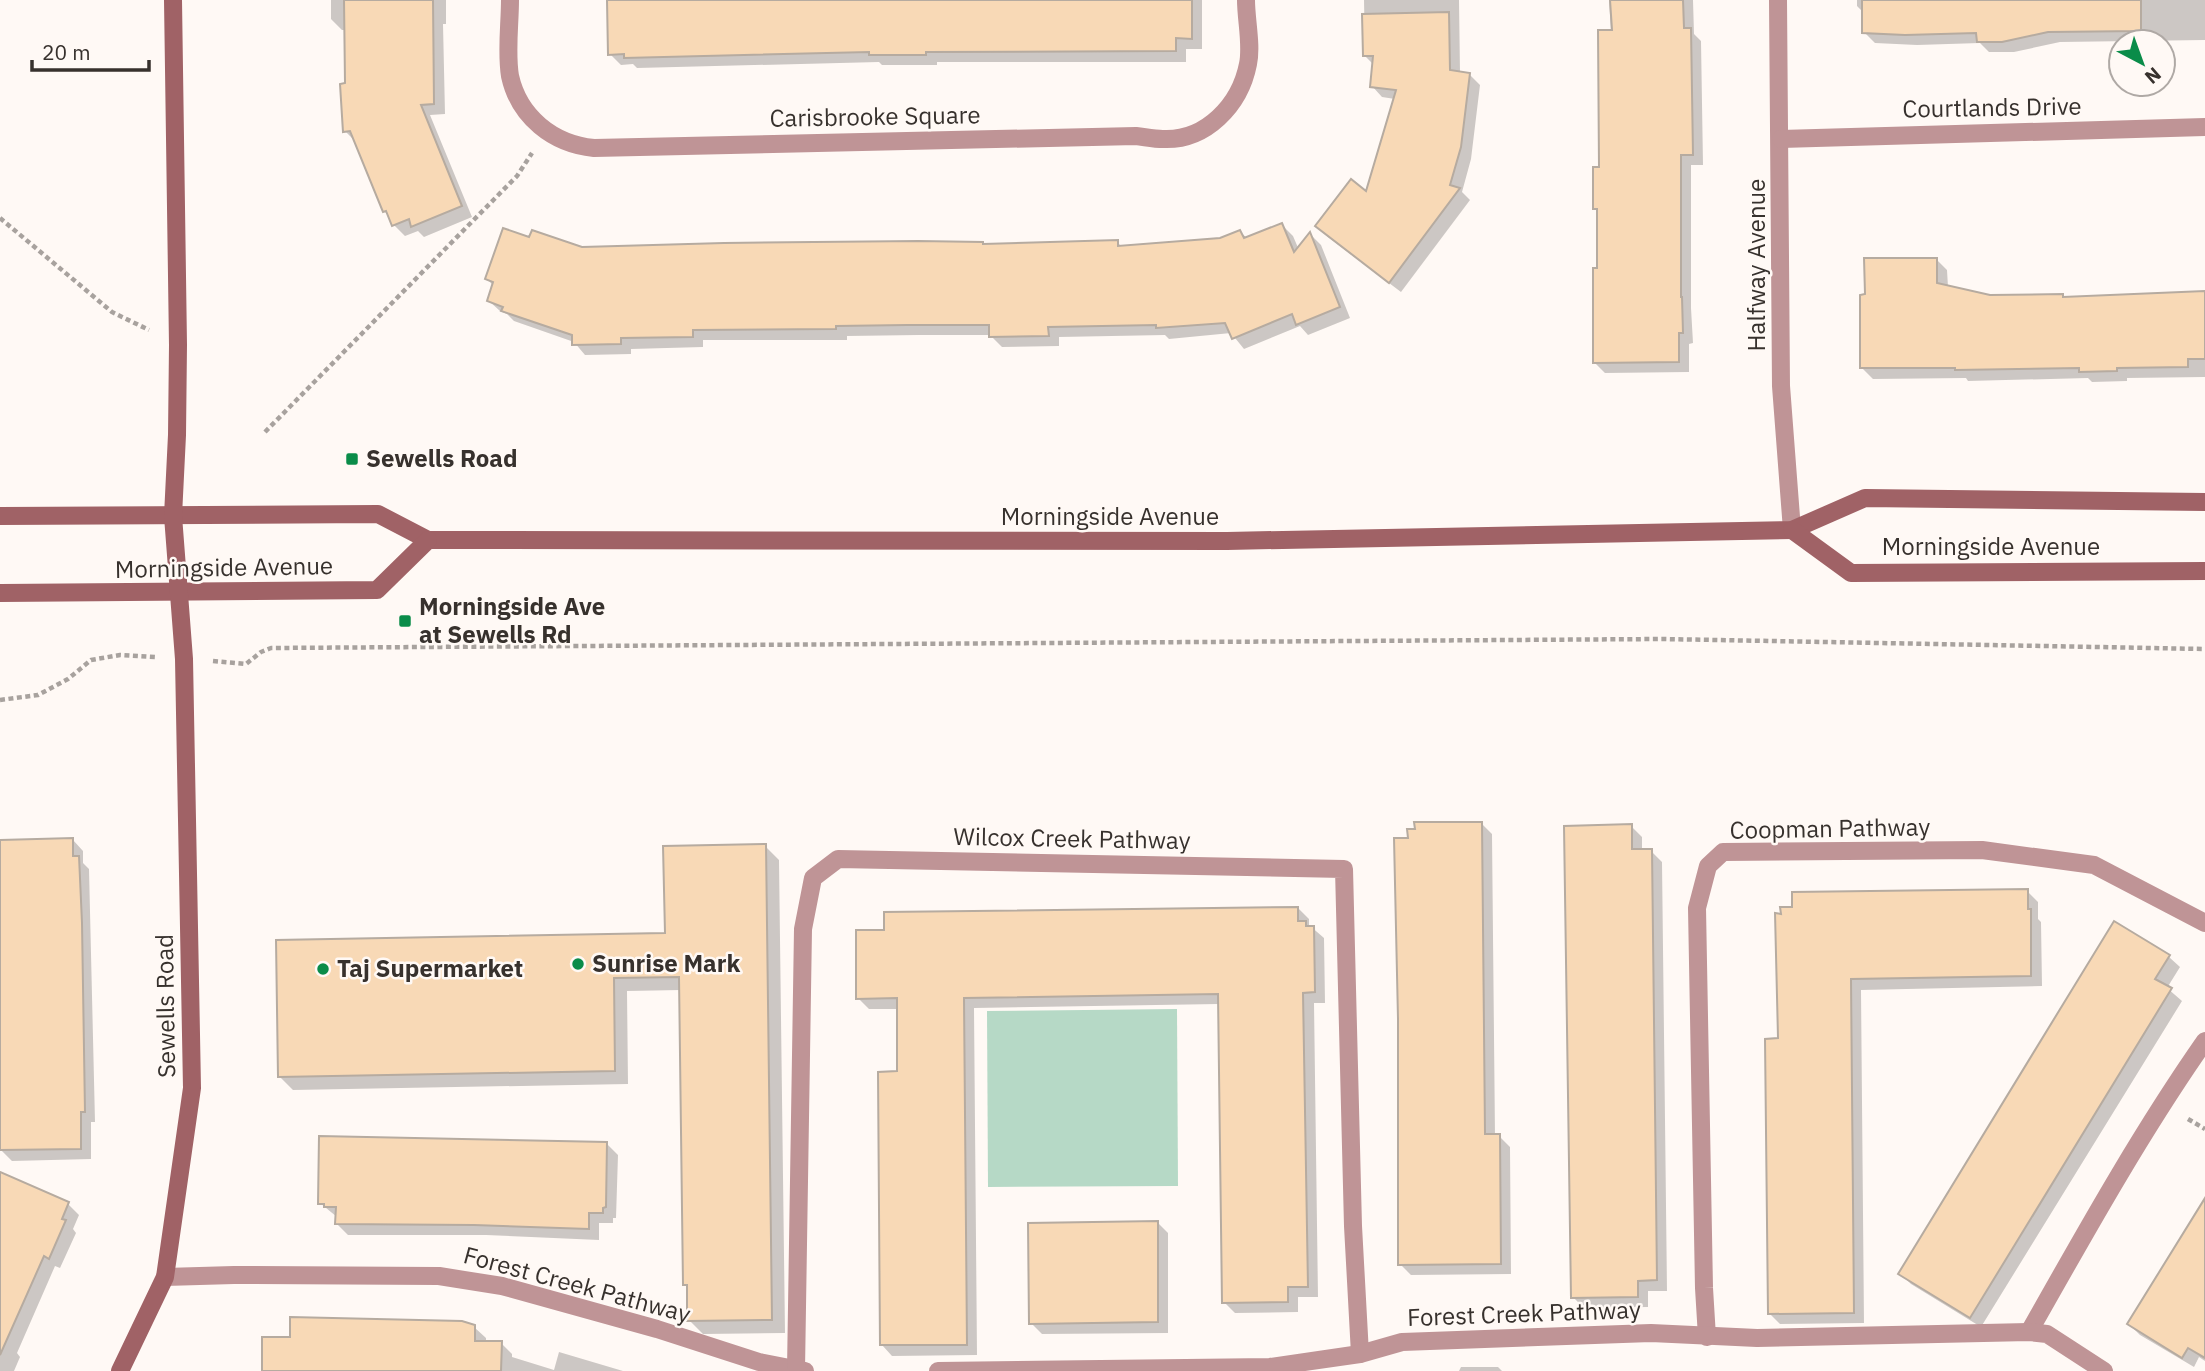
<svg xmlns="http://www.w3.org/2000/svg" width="2205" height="1371" font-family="'IBM Plex Sans',sans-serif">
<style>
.green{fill:#b6d9c6}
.shadow{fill:#0003}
.building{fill:#f8d9b6;stroke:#b6aba0;stroke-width:2}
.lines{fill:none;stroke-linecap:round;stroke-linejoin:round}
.path{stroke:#a8a29e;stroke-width:4.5;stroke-dasharray:5 3.5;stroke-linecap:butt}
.street{stroke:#bf9496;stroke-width:18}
.secondary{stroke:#a06266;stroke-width:18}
.poi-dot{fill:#0a8c49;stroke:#fff9f5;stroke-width:2.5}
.labels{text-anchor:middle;stroke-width:5;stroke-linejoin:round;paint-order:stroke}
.street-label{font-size:24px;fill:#37312d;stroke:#fff9f5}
.poi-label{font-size:24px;font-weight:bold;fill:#37312d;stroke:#fff9f5;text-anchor:start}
</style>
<rect width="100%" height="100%" fill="#fff9f5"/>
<polygon class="green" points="1177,1009 1178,1186 988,1187 987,1011"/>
<g class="shadow">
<polygon points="331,0 446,0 446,24 443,24 445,114 430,115 472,217 424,237 418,231 405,236 394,225 385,211 356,142 345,131 346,30 342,30 331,19"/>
<polygon points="609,0 1202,0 1202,49 1186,49 1186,62 937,62 937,65 882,65 879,62 637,68 633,64 621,65 610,54"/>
<polygon points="1364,0 1459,0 1460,73 1469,74 1480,85 1471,159 1462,192 1470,200 1401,292 1328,237 1317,226 1367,194 1395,99 1382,97 1372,86 1374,65 1365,56"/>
<polygon points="1609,0 1693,0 1694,34 1701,41 1703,165 1691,165 1691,308 1693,343 1689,344 1689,372 1605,373 1594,362 1599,270 1599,213 1594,208 1601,169 1611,32"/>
<polygon points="1857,0 2205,0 2205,40 2060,42 2014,52 1989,52 1980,43 1917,45 1875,43 1864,32 1864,13 1857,6"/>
<polygon points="1282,225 1293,236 1299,250 1310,234 1321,245 1350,318 1308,335 1300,326 1244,349 1231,333 1169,339 1165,335 1059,337 1059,346 1002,347 990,335 919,335 847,336 847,340 703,340 703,347 631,349 631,354 585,355 574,342 514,321 507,314 500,311 489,301 494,286 487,279 530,239 581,249 984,245 1117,242 1123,248 1220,240 1240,232 1247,238"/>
<polygon points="1936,259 1947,270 1948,287 1990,297 2062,295 2065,298 2205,294 2205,377 2127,378 2127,381 2092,382 2088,378 1968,381 1966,378 1873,379 1862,368"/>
<polygon points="1481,823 1492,834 1495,1136 1499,1136 1510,1147 1511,1274 1411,1275 1400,1264 1396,839 1409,840 1416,831"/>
<polygon points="1631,826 1642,837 1642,851 1651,851 1662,862 1667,1291 1648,1291 1648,1307 1584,1308 1573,1297"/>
<polygon points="73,840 83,851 83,863 89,869 95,1122 91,1122 91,1159 12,1161 1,1150 0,842"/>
<polygon points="765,846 779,860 785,1333 703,1334 689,1320 688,1287 685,1284 681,990 627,991 628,1084 293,1090 279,1076 667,935"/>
<polygon points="2027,891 2038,902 2038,919 2041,922 2042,986 1861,990 1864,1323 1780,1324 1769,1313 1779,1040 1777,915"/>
<polygon points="1298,908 1309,919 1309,925 1324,938 1325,1003 1314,1003 1318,1297 1298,1297 1298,1312 1235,1313 1224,1302 1219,1004 974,1008 977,1355 892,1356 882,1345 899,1073 899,1009 869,1009 858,998"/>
<polygon points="2115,923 2169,957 2180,967 2167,988 2182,1001 1981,1327 1911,1284 1900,1273"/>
<polygon points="607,1144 618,1155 616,1218 613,1218 613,1223 599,1223 599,1240 486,1235 348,1235 337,1224 337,1217 320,1203"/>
<polygon points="0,1174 68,1204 79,1215 73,1229 76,1233 60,1268 55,1266 17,1353 20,1357 14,1371 0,1371"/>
<polygon points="2205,1201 2205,1361 2199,1357 2194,1367 2140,1335 2129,1324"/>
<polygon points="1157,1222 1168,1233 1168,1333 1042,1334 1031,1323"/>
<polygon points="474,1327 486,1338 486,1343 501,1343 512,1354 512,1357 554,1370 559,1352 623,1371 263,1371"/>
<polygon points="1461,1367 1498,1367 1502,1371 1550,1371 1459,1371"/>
</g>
<g class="building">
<polygon points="344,0 433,0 434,104 421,105 462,206 411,227 409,219 392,226 386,211 383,212 350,131 343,132 340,84 345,83"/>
<polygon points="607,0 1192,0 1192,39 1176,38 1176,51 926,52 926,55 869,55 869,52 624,58 624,54 608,55"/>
<polygon points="1610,0 1683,0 1684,28 1691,28 1693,155 1681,155 1681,297 1682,297 1683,333 1679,333 1679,362 1593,363 1593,268 1597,268 1597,209 1593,209 1593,167 1599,167 1598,30 1612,30"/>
<polygon points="1862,0 2141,0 2141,31 2048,32 2002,42 1977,42 1976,33 1905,35 1862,33"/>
<polygon points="1449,12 1450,70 1470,73 1461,147 1450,185 1460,188 1389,283 1315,226 1351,179 1366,191 1396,90 1370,87 1373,56 1363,56 1362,14"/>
<polygon points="1282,223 1294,252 1310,232 1340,307 1296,325 1292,314 1232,339 1225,323 1156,328 1156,325 1048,327 1049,336 989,337 989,325 907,325 836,326 836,329 693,330 693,337 621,338 621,344 572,345 572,335 501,311 503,307 487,301 493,282 485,279 503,228 529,237 532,230 582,247 724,243 918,241 983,242 983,244 1118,240 1118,246 1220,238 1240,230 1244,238"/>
<polygon points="1864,258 1937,258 1937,283 1990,295 2063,294 2063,297 2205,291 2205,359 2188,359 2188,367 2117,368 2117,371 2079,372 2079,368 1955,370 1955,368 1860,368 1860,295 1865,294"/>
<polygon points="1414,822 1482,822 1485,1134 1500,1134 1501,1264 1398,1265 1398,1019 1394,838 1408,838 1407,829 1415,829"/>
<polygon points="1632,824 1632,849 1652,849 1657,1280 1638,1281 1638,1297 1571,1298 1564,826"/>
<polygon points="73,838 73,856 79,856 82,923 85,1112 81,1112 81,1149 0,1150 0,840"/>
<polygon points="766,844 772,1320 687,1321 687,1285 683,1285 679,977 614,978 615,1071 278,1077 276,940 665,933 663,846"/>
<polygon points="2028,889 2028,909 2031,909 2031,976 1851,979 1854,1313 1768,1314 1765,1039 1778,1038 1775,913 1781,914 1780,907 1792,907 1792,892"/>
<polygon points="1298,907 1298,921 1306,921 1306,926 1314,926 1315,992 1303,993 1308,1287 1288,1287 1288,1302 1222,1303 1218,994 964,998 967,1345 880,1345 878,1072 897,1071 897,998 856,999 856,930 884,930 884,912"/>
<polygon points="2114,921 2170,955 2155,979 2172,988 1970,1318 1898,1274"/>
<polygon points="319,1136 607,1142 606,1207 603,1208 603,1213 589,1213 589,1229 474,1225 335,1224 336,1207 324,1207 324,1204 318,1204"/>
<polygon points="0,1172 69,1202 62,1219 66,1220 49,1259 44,1256 0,1355"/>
<polygon points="2205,1198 2205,1358 2188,1348 2182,1358 2127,1324"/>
<polygon points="1158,1221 1158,1322 1029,1324 1028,1223"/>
<polygon points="290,1317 462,1321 475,1325 475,1341 502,1341 501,1371 262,1371 262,1337 290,1337"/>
</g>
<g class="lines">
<g class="path">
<polyline points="0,218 112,312 149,330"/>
<polyline points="265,432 517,176 532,153"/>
<polyline points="213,661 246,664 261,652 271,648 1663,639 2205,649"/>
<polyline points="0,700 38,695 68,679 91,660 120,655 155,657"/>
<polyline points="2188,1119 2205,1129"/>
</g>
<g class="street">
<path d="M510,0C510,24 506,52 510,76C519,117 553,144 594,148L1136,136C1145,137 1154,139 1163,139C1206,141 1240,105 1248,64C1252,45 1246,20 1246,0"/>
<polyline points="1778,0 1781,386 1792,530"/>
<polyline points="1781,139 2205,127"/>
<polyline points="165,1277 234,1275 439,1276 502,1286 657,1329 759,1362 805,1371"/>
<path d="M2029,1332C2085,1233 2140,1134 2205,1041"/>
<polyline points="1707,1337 1704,1288 1697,908 1708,866 1723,852 1982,850 2094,865 2205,923"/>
<polyline points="796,1370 803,929 813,878 838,859 1344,869 1353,1226 1360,1354"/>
<polyline points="938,1371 1270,1367 1360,1354 1402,1342 1651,1333 1757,1338 2029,1332 2047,1334 2104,1371"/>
</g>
<g class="secondary">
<polyline points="0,516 378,514 428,540 1227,541 1792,530 1865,498 2205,502"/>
<polyline points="1792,530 1851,573 2205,571"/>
<polyline points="0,593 377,590 428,540"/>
<polyline points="120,1371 165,1277 192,1088 184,659 173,516 177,435 178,345 173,0"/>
</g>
</g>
<g class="poi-dot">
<rect x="345" y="452" width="14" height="14" rx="3.5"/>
<rect x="398" y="614" width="14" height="14" rx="3.5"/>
<circle cx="578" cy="964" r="7"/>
<circle cx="323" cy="969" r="7"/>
</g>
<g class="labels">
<g class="street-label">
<text transform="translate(1992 108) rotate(-1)" y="8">Courtlands Drive</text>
<text transform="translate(875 117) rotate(-1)" y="8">Carisbrooke Square</text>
<text transform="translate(1757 265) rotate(-90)" y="8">Halfway Avenue</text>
<text x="1110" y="525">Morningside Avenue</text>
<text x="1991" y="555">Morningside Avenue</text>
<text transform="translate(224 568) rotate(-1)" y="8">Morningside Avenue</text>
<text transform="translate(1830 829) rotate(-1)" y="8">Coopman Pathway</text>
<text transform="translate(1072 839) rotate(1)" y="8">Wilcox Creek Pathway</text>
<text transform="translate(166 1006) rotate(-91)" y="8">Sewells Road</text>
<text transform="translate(577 1285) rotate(15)" y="8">Forest Creek Pathway</text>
<text transform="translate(1524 1314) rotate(-2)" y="8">Forest Creek Pathway</text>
</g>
<g class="poi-label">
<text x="366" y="467">Sewells Road</text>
<text x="419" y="615">Morningside Ave<tspan x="419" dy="28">at Sewells Rd</tspan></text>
<text x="592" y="972">Sunrise Mark</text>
<text x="337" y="977">Taj Supermarket</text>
</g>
</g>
<g transform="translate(2142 63) rotate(139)"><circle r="33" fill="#fff9f5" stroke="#afa9a5" stroke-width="2"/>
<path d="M0-5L12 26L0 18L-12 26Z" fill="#0a8c49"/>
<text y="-10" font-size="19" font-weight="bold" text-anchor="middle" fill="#37312d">N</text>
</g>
<path d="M32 60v10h117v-10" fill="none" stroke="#37312d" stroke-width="3.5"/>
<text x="42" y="60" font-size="21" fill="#37312d" stroke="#fff9f5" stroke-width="5" paint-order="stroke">20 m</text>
</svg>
